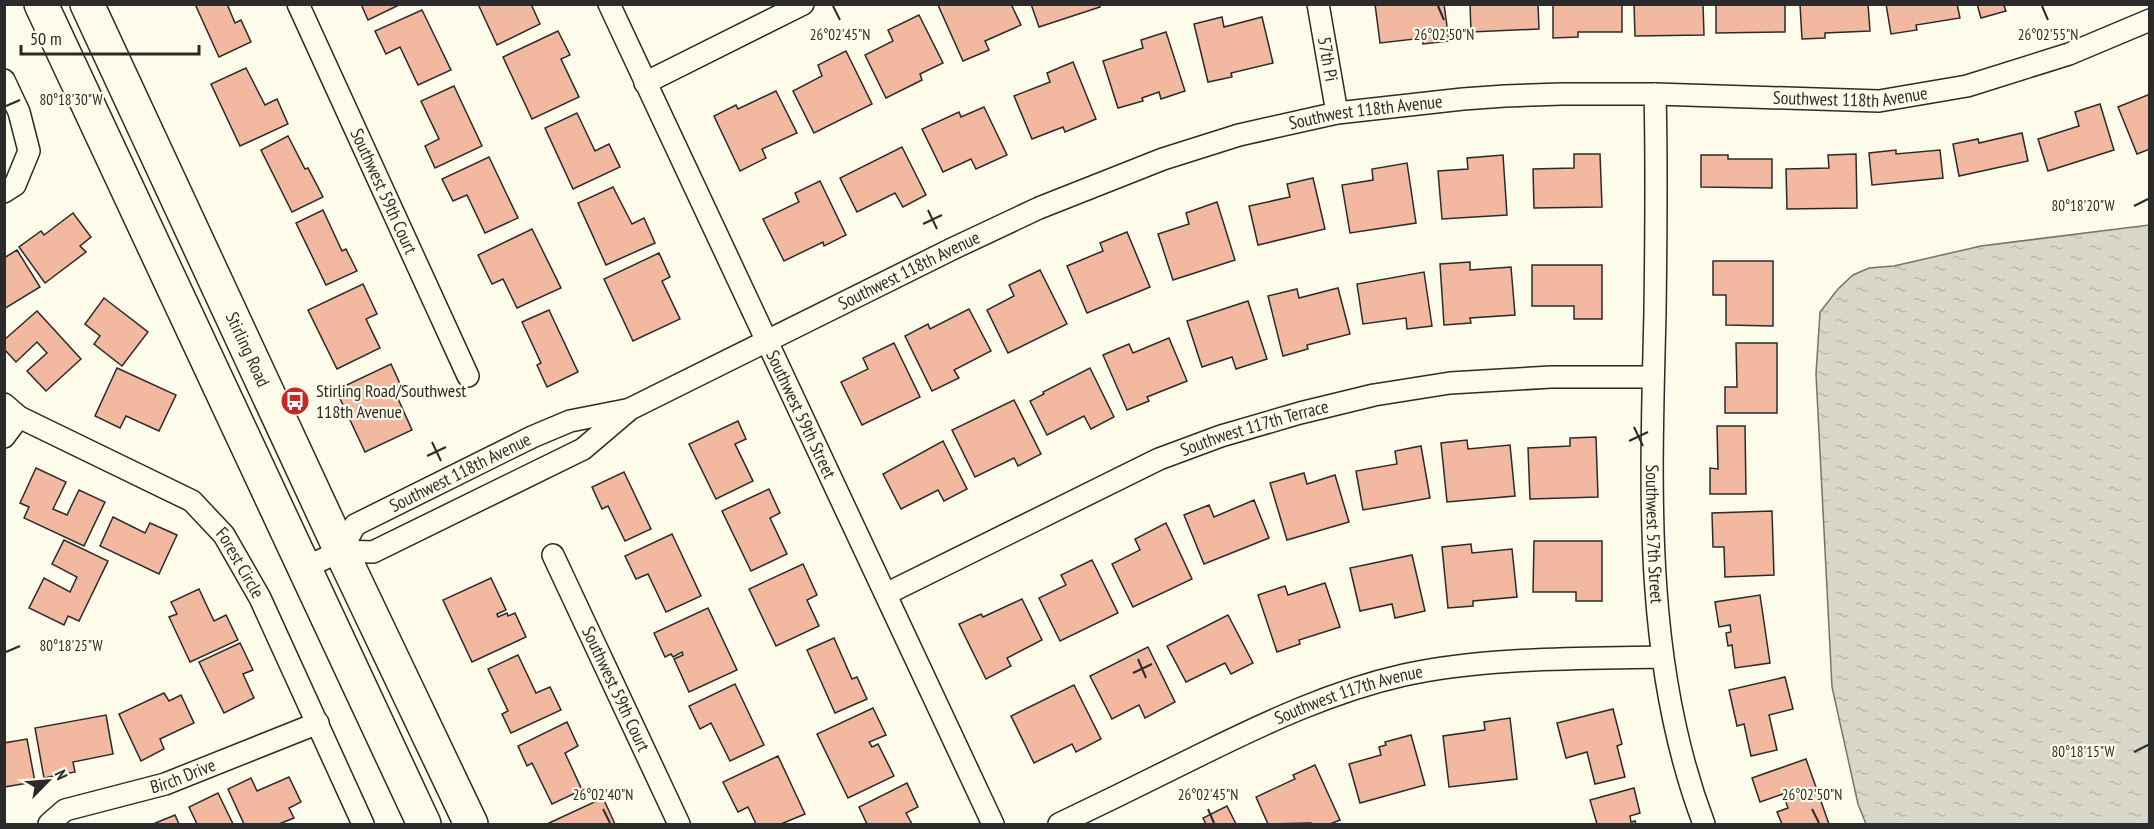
<svg xmlns="http://www.w3.org/2000/svg" width="2154" height="829" font-family="'PT Sans Narrow',sans-serif">
<style>
.water{fill:url(#water-ripples);stroke:#74746e;stroke-width:1.5}
.building{fill:#f2b8a0;stroke:#2b2b2b;stroke-width:1.5}
.lines{fill:none;stroke-linecap:round;stroke-linejoin:round}
.street-casing{stroke:#2b2b2b;stroke-width:24}
.primary-casing{stroke:#2b2b2b;stroke-width:36}
.street{stroke:#fdfbea;stroke-width:21}
.primary{stroke:#fdfbea;stroke-width:33}
.ticks{fill:none;stroke:#2b2b2b;stroke-width:2}
.labels{text-anchor:middle;stroke-width:4.5;stroke-linejoin:round;paint-order:stroke}
.street-label{font-size:18px;fill:#2b2b2b;stroke:#fdfbea}
.poi-label{font-size:18px;fill:#2b2b2b;stroke:#fdfbea;text-anchor:start}
.ticks-label{font-size:15px;text-anchor:middle;fill:#2b2b2b;stroke:#fdfbea;stroke-width:4.5;stroke-linejoin:round;paint-order:stroke}
</style>
<defs>
<pattern id="water-ripples" width="26" height="14" patternUnits="userSpaceOnUse" patternTransform="scale(1.5)"><rect width="26" height="14" fill="#d8d7c9"/><path d="M2 4q2-2 4 0t4 0M15 11q2-2 4 0t4 0" fill="none" stroke="#bab9ad"/></pattern>
</defs>
<rect width="100%" height="100%" fill="#fdfbea"/>
<polygon class="water" points="2149,225 2149,824 1866,824 1858,804 1832,687 1816,374 1820,312 1838,289 1853,275 1869,268 1894,266 1981,246"/>
<g class="building">
<polygon points="195,4 227,4 235,23 241,20 251,42 219,57"/>
<polygon points="361,4 399,4 399,5 368,20"/>
<polygon points="478,4 531,4 540,24 497,45"/>
<polygon points="940,4 1011,4 1021,25 985,41 989,50 963,61 938,5"/>
<polygon points="1031,4 1099,4 1100,7 1039,27"/>
<polygon points="1375,4 1444,4 1449,41 1423,44 1423,38 1380,43"/>
<polygon points="1470,4 1538,4 1539,29 1471,32"/>
<polygon points="1553,4 1622,4 1622,32 1578,32 1578,37 1553,38"/>
<polygon points="1634,4 1703,4 1704,35 1635,36"/>
<polygon points="1716,4 1785,4 1785,32 1716,33"/>
<polygon points="1800,4 1868,4 1870,31 1825,33 1825,38 1802,39"/>
<polygon points="1886,4 1957,4 1960,18 1916,25 1917,30 1891,34"/>
<polygon points="1977,4 2010,4 2004,6 2006,11 1981,18"/>
<polygon points="422,10 451,70 418,85 400,47 386,54 375,31"/>
<polygon points="919,15 943,63 920,74 922,80 886,98 865,55 893,41 888,30"/>
<polygon points="1222,17 1224,27 1262,17 1273,63 1231,73 1232,77 1208,82 1194,24"/>
<polygon points="558,31 570,55 561,59 579,97 532,119 503,57"/>
<polygon points="1166,32 1185,91 1161,99 1159,92 1142,98 1143,101 1118,108 1103,61 1143,48 1141,40"/>
<polygon points="846,51 872,104 814,133 793,91 822,76 818,65"/>
<polygon points="1073,62 1096,119 1065,132 1063,127 1032,139 1014,96 1050,82 1047,73"/>
<polygon points="246,68 265,105 277,99 288,124 240,146 211,84"/>
<polygon points="454,86 482,146 435,168 425,146 439,139 421,101"/>
<polygon points="776,91 797,133 762,149 766,158 740,171 714,116 736,105 738,109"/>
<polygon points="2150,94 2150,149 2137,154 2118,107"/>
<polygon points="2100,104 2114,150 2048,171 2038,139 2079,126 2075,112"/>
<polygon points="984,107 1007,155 976,169 971,159 943,172 922,129 959,112 961,117"/>
<polygon points="577,113 595,151 609,144 620,167 573,189 545,128"/>
<polygon points="2022,133 2028,161 1959,176 1953,144 1978,139 1979,143"/>
<polygon points="288,136 305,169 308,168 323,197 292,212 261,150"/>
<polygon points="902,147 926,195 903,207 895,193 857,212 840,178"/>
<polygon points="1896,150 1896,154 1940,150 1943,178 1872,185 1869,153"/>
<polygon points="1574,154 1600,154 1602,207 1534,208 1533,169 1574,168"/>
<polygon points="1856,154 1857,208 1787,209 1786,169 1829,168 1828,155"/>
<polygon points="1503,155 1507,215 1442,219 1438,171 1468,169 1467,158"/>
<polygon points="1701,155 1728,155 1728,159 1772,159 1772,188 1701,187"/>
<polygon points="489,157 518,218 485,233 467,195 453,201 442,179"/>
<polygon points="1407,163 1416,223 1350,233 1342,185 1373,180 1372,169"/>
<polygon points="1313,178 1325,229 1258,245 1249,206 1290,197 1287,184"/>
<polygon points="820,181 846,235 824,246 823,242 784,261 763,219 799,202 795,193"/>
<polygon points="613,187 632,224 644,218 655,243 606,265 578,203"/>
<polygon points="1217,202 1235,260 1173,280 1158,234 1189,224 1186,213"/>
<polygon points="323,210 342,251 346,249 357,271 326,285 296,223"/>
<polygon points="73,213 91,237 80,246 86,252 45,283 19,247 41,231 44,235"/>
<polygon points="532,229 561,288 517,308 503,279 492,284 478,255"/>
<polygon points="1127,232 1150,287 1087,313 1067,266 1103,251 1100,243"/>
<polygon points="17,250 40,287 4,309 4,258"/>
<polygon points="659,253 670,277 662,281 680,319 633,341 604,279"/>
<polygon points="1713,261 1773,261 1773,326 1726,325 1726,295 1713,295"/>
<polygon points="1470,262 1470,270 1511,267 1515,315 1470,318 1471,323 1444,325 1440,264"/>
<polygon points="1532,265 1602,265 1602,319 1574,319 1574,306 1532,306"/>
<polygon points="1040,270 1067,324 1008,353 987,310 1014,296 1009,285"/>
<polygon points="1424,272 1432,326 1407,329 1406,318 1363,324 1357,284"/>
<polygon points="363,284 377,314 366,319 380,348 337,369 308,310"/>
<polygon points="1338,288 1350,334 1307,345 1308,349 1283,356 1268,296 1297,289 1299,298"/>
<polygon points="104,298 148,332 122,366 94,344 100,336 85,324"/>
<polygon points="1248,301 1267,359 1236,369 1232,357 1202,367 1187,321"/>
<polygon points="969,309 991,351 954,370 959,378 932,391 905,336 928,324 930,329"/>
<polygon points="549,310 578,372 547,387 537,365 541,363 522,322"/>
<polygon points="37,311 81,359 46,391 27,371 47,353 37,342 16,362 4,349 4,340"/>
<polygon points="1169,338 1187,381 1147,397 1149,401 1127,410 1103,355 1129,344 1133,353"/>
<polygon points="894,343 920,397 862,425 841,382 868,369 863,358"/>
<polygon points="1736,343 1777,343 1777,413 1725,413 1725,387 1737,387"/>
<polygon points="391,364 402,388 395,392 412,430 365,452 336,390"/>
<polygon points="117,368 176,395 159,431 126,416 120,428 95,416"/>
<polygon points="1090,368 1114,417 1091,429 1084,416 1047,435 1030,401 1044,394 1043,392"/>
<polygon points="1014,400 1041,454 1018,466 1014,458 975,477 952,430"/>
<polygon points="738,421 746,439 735,444 753,481 716,499 689,444"/>
<polygon points="1717,426 1745,426 1746,494 1710,494 1710,468 1718,469"/>
<polygon points="1596,437 1598,497 1530,499 1528,448 1570,446 1570,438"/>
<polygon points="1467,440 1468,449 1510,445 1515,496 1447,502 1441,443"/>
<polygon points="943,441 967,489 944,501 938,490 901,509 883,474"/>
<polygon points="1421,446 1430,498 1363,510 1356,471 1397,464 1395,451"/>
<polygon points="36,468 66,482 53,509 67,515 79,490 105,502 84,546 24,518 29,507 20,503"/>
<polygon points="624,472 651,529 625,541 608,506 602,509 592,487"/>
<polygon points="1304,473 1307,484 1335,475 1349,522 1287,540 1270,483"/>
<polygon points="769,489 780,513 770,518 787,554 751,571 722,511"/>
<polygon points="1254,500 1269,538 1204,564 1184,515 1209,505 1214,517"/>
<polygon points="1772,511 1774,575 1725,577 1724,547 1713,547 1712,513"/>
<polygon points="113,517 145,533 150,523 177,535 159,574 100,546"/>
<polygon points="1166,523 1192,579 1133,607 1112,564 1140,550 1135,539"/>
<polygon points="672,534 701,596 666,612 648,574 636,579 625,556"/>
<polygon points="64,540 108,561 79,621 68,616 64,625 29,608 44,578 70,592 77,577 52,564"/>
<polygon points="1534,541 1602,541 1602,601 1576,601 1576,592 1533,592"/>
<polygon points="1471,544 1472,553 1512,549 1517,597 1473,601 1473,606 1448,608 1442,547"/>
<polygon points="1412,555 1425,611 1395,618 1392,604 1360,611 1350,568"/>
<polygon points="1092,560 1118,613 1060,641 1039,598 1066,585 1061,575"/>
<polygon points="803,564 817,595 807,600 819,626 776,646 749,589"/>
<polygon points="491,578 506,610 497,614 498,617 507,613 508,616 515,613 526,637 472,662 443,600"/>
<polygon points="1325,583 1340,627 1299,640 1300,644 1277,652 1258,595 1285,586 1288,595"/>
<polygon points="199,589 214,621 226,615 238,640 190,662 169,617 177,614 171,602"/>
<polygon points="1760,595 1770,663 1735,668 1732,645 1728,646 1726,633 1731,632 1730,625 1719,627 1715,602"/>
<polygon points="1022,599 1042,640 1007,658 1011,666 986,679 959,624 981,614 983,617"/>
<polygon points="708,608 737,670 689,692 674,659 683,655 682,652 673,657 671,654 665,657 654,633"/>
<polygon points="1228,615 1253,663 1231,674 1225,663 1186,682 1167,646"/>
<polygon points="834,638 852,679 857,677 867,699 835,713 807,650"/>
<polygon points="240,643 253,670 243,674 254,698 224,713 199,662"/>
<polygon points="1148,647 1175,702 1145,718 1139,705 1112,719 1090,676"/>
<polygon points="518,655 536,693 550,687 561,710 511,733 502,714 508,711 488,669"/>
<polygon points="1785,677 1793,709 1769,715 1777,750 1751,756 1744,724 1737,726 1729,690"/>
<polygon points="735,684 764,745 730,761 711,723 700,729 689,706"/>
<polygon points="1074,685 1101,739 1076,752 1072,744 1034,763 1011,716"/>
<polygon points="164,693 169,701 181,695 194,723 160,739 164,749 141,761 119,714"/>
<polygon points="873,708 886,735 869,742 872,747 878,744 894,776 848,798 817,734"/>
<polygon points="1613,709 1622,744 1617,746 1625,777 1595,784 1587,752 1566,758 1557,723"/>
<polygon points="106,715 113,754 73,762 75,772 44,778 35,728"/>
<polygon points="1510,718 1517,779 1449,787 1443,736 1485,730 1484,722"/>
<polygon points="567,722 578,746 565,753 582,790 552,804 532,763 527,766 518,746"/>
<polygon points="1411,735 1425,785 1360,803 1349,764 1381,755 1379,747 1386,745 1385,742"/>
<polygon points="27,739 35,782 4,787 4,743"/>
<polygon points="778,756 805,814 781,824 756,824 748,807 738,812 723,782"/>
<polygon points="1806,759 1829,824 1782,824 1777,812 1788,808 1783,794 1760,802 1752,778"/>
<polygon points="1315,765 1340,820 1330,824 1312,824 1311,823 1268,824 1256,797 1295,779 1293,775"/>
<polygon points="289,777 301,802 289,808 294,818 279,824 244,824 228,789 251,778 257,791"/>
<polygon points="907,783 918,807 906,813 912,824 867,824 859,807"/>
<polygon points="1634,788 1640,813 1630,816 1631,822 1635,821 1636,824 1597,824 1590,800"/>
<polygon points="218,793 233,824 197,824 189,807"/>
<polygon points="603,798 615,824 549,824 549,823"/>
<polygon points="1227,806 1236,824 1206,824 1203,818"/>
<polygon points="175,815 179,824 153,824"/>
</g>
<g class="lines">
<g class="street-casing">
<g id="street">
<path id="s1" d="M298,4L468,376"/>
<path id="s2" d="M609,4C735,278 866,550 993,824"/>
<path id="s3" d="M1318,4L1337,113"/>
<polyline points="4,80 19,112 29,151 15,185 4,192"/>
<polyline points="645,83 803,4"/>
<path id="s4" d="M1655,94C1657,167 1656,239 1655,312C1651,484 1642,661 1704,824"/>
<path id="s5" d="M4,404L19,417L192,501L224,535L260,598L363,824"/>
<polyline points="4,437 19,417"/>
<path id="s6" d="M341,551L355,525L532,437L570,421L626,410"/>
<path id="s7" d="M553,555L679,824"/>
<path id="s8" d="M304,568L341,551L373,552L583,449L630,409L952,249L1039,208L1163,159L1239,135L1337,113L1463,99L1505,96L1562,94H1655L1879,101L1967,86L2069,54L2150,20"/>
<path id="s9" d="M886,594L1159,459L1221,436L1300,413L1374,395L1450,383L1551,377H1652"/>
<path id="s10" d="M49,824L65,810L165,784L318,723"/>
<path id="s11" d="M1059,824C1107,801 1154,778 1202,754C1267,722 1333,691 1404,675C1486,657 1579,659 1662,657"/>
</g>
</g>
<g class="primary-casing">
<g id="primary">
<polyline points="41,4 424,824"/>
<path id="s12" d="M87,4L341,551L471,824"/>
</g>
</g>
<use href="#street" class="street"/>
<use href="#primary" class="primary"/>
</g>
<path class="ticks" d="M833,6L840,20M1438,6L1444,20M2042,6L2048,20M6,106L20,100M2134,206L2148,199M928,210L937,229M923,224L942,215M1634,427L1643,446M1629,441L1648,432M432,442L441,461M427,456L446,447M6,652L20,646M1138,659L1146,678M1133,673L1152,664M2134,752L2148,745M603,809L610,823M1208,809L1214,823M1812,809L1819,823"/>
<defs>
<g id="bus-disc" transform="scale(1.5)"><circle r="9.5" fill="#c62828" stroke="#fdfbea"/><path d="M-5-6H5V4H4V6H2V4H-2V6H-4V4H-5ZM-3.5-4V0h7V-4ZM-3.5 1.2v1.5H-2V1.2ZM2 1.2v1.5H3.5V1.2Z" fill="#fff"/></g>
</defs>
<g fill-rule="evenodd">
<use href="#bus-disc" x="295" y="401"/>
</g>
<g class="labels">
<g class="street-label">
<text dy="6" stroke="none"><textPath href="#s3" startOffset="56">57th Pi</textPath></text>
<text dy="6" stroke="none"><textPath href="#s8" startOffset="1652">Southwest 118th Avenue</textPath></text>
<text dy="6" stroke="none"><textPath href="#s8" startOffset="1166">Southwest 118th Avenue</textPath></text>
<text dy="6" stroke="none"><textPath href="#s1" startOffset="206">Southwest 59th Court</textPath></text>
<text dy="6" stroke="none"><textPath href="#s8" startOffset="680">Southwest 118th Avenue</textPath></text>
<text dy="6" stroke="none"><textPath href="#s12" startOffset="381">Stirling Road</textPath></text>
<text dy="6" stroke="none"><textPath href="#s2" startOffset="453">Southwest 59th Street</textPath></text>
<text dy="6" stroke="none"><textPath href="#s9" startOffset="405">Southwest 117th Terrace</textPath></text>
<text dy="6" stroke="none"><textPath href="#s6" startOffset="147">Southwest 118th Avenue</textPath></text>
<text dy="6" stroke="none"><textPath href="#s4" startOffset="440">Southwest 57th Street</textPath></text>
<text dy="6" stroke="none"><textPath href="#s5" startOffset="291">Forest Circle</textPath></text>
<text dy="6" stroke="none"><textPath href="#s7" startOffset="148">Southwest 59th Court</textPath></text>
<text dy="6" stroke="none"><textPath href="#s11" startOffset="318">Southwest 117th Avenue</textPath></text>
<text dy="6" stroke="none"><textPath href="#s10" startOffset="144">Birch Drive</textPath></text>
</g>
<g class="poi-label">
<text x="316" y="397">Stirling Road/Southwest<tspan x="316" dy="21">118th Avenue</tspan></text>
</g>
</g>
<g class="ticks-label">
<text x="840" y="40">26°02'45"N</text>
<text x="1444" y="40">26°02'50"N</text>
<text x="2048" y="40">26°02'55"N</text>
<text x="71" y="105">80°18'30"W</text>
<text x="2083" y="211">80°18'20"W</text>
<text x="71" y="651">80°18'25"W</text>
<text x="2083" y="757">80°18'15"W</text>
<text x="603" y="800">26°02'40"N</text>
<text x="1208" y="800">26°02'45"N</text>
<text x="1812" y="800">26°02'50"N</text>
</g>
<rect width="2154" height="829" fill="none" stroke="#2b2b2b" stroke-width="12"/>
<g transform="translate(48 781) rotate(65)" stroke="#fdfbea" stroke-width="4.5" paint-order="stroke">
<path d="M0-4.5L10 22L0 15L-10 22Z" fill="#2b2b2b"/>
<text y="-9" font-size="16" font-weight="bold" text-anchor="middle" fill="#2b2b2b">N</text>
</g>
<path d="M21 45v9h178v-9" fill="none" stroke="#2b2b2b" stroke-width="3"/>
<text x="30" y="45" font-size="18" fill="#2b2b2b" stroke="#fdfbea" stroke-width="4.5" paint-order="stroke">50 m</text>
</svg>
